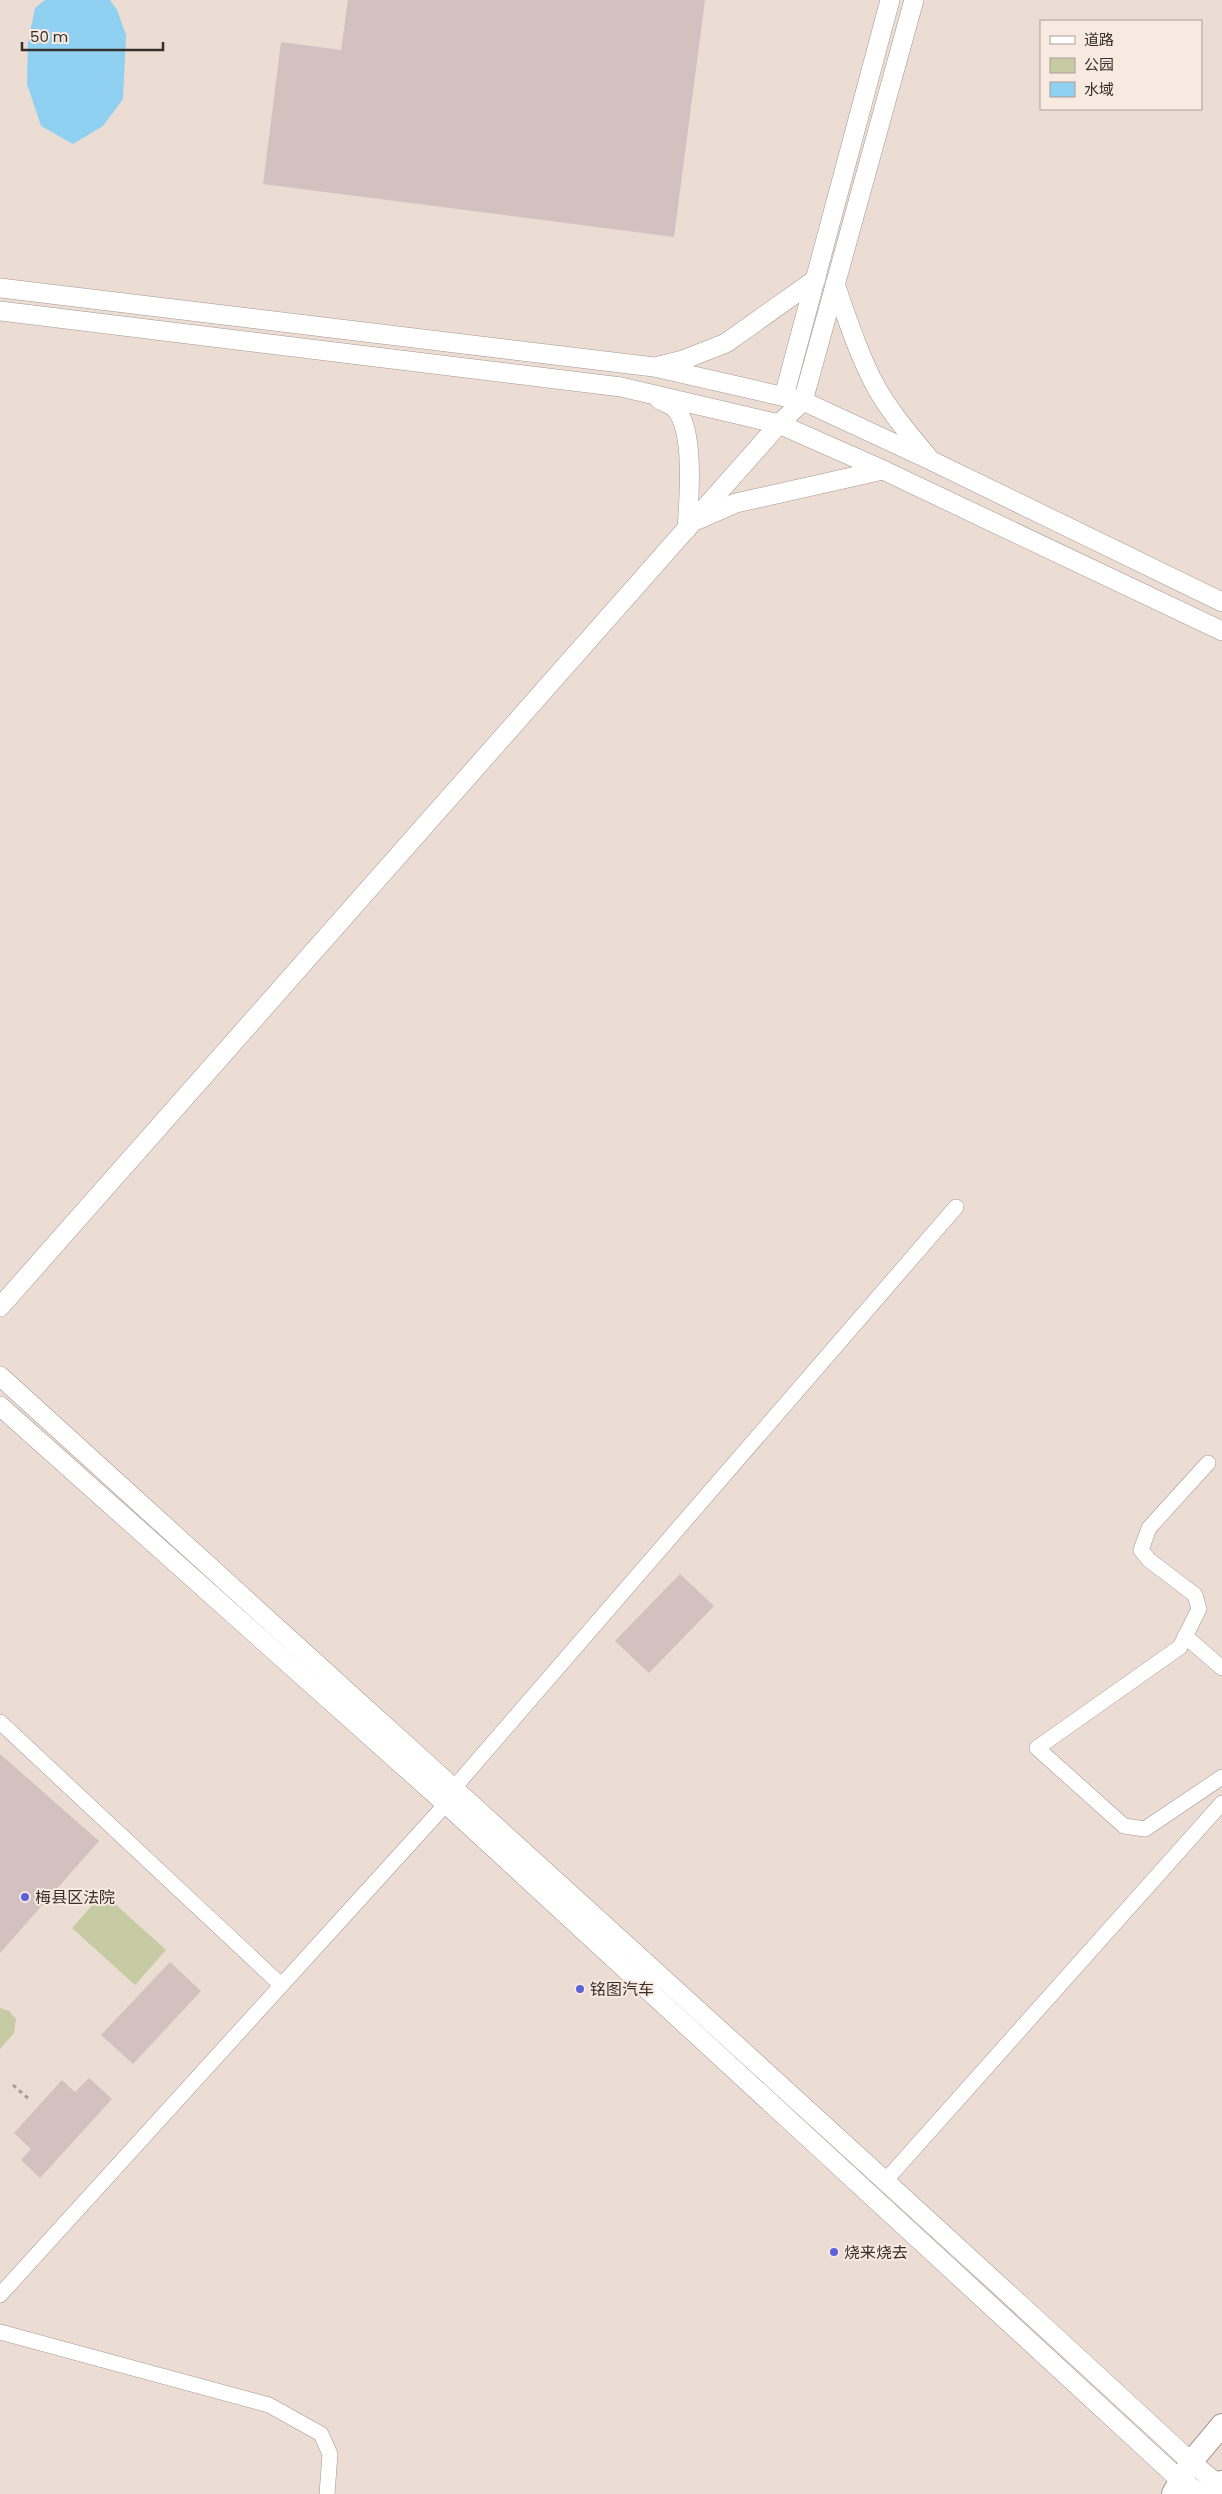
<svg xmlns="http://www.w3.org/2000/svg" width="1222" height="2494" font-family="Poppins,'Noto Sans SC',sans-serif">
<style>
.green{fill:#c7cba4}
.water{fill:#90d0f0}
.building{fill:#d3c1c0}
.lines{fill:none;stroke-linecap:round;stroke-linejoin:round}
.minor-casing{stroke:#a5978f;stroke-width:16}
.tertiary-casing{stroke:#a5978f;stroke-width:20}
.secondary-casing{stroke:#a5978f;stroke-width:24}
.path{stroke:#a89d96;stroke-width:3;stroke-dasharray:4 4;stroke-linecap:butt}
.minor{stroke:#fff;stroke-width:15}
.tertiary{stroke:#fff;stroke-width:19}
.secondary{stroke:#fff;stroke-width:22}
.poi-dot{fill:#5b63da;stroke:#f8e9e1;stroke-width:2}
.labels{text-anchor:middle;stroke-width:4;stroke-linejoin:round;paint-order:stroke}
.poi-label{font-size:16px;fill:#35302c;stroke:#f8e9e1;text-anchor:start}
</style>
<rect width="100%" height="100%" fill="#ebdcd4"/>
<g class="green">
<polygon points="103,1893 166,1950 135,1985 72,1928"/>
<polygon points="0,2008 9,2011 16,2019 14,2033 0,2049"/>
</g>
<polygon class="water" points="45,0 110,0 117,10 126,35 123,99 103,126 73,144 41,126 27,84 28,42 35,8"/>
<g class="building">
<polygon points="348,0 705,0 674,237 263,184 281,42 341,50"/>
<polygon points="680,1574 714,1606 649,1673 615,1641"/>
<polygon points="0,1754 99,1841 0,1953"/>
<polygon points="170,1962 201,1991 133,2064 101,2035"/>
<polygon points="89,2078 112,2099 40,2178 21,2160 31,2149 14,2133 62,2080 75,2092"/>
</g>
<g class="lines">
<g class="minor-casing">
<g id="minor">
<polyline points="1208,1463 1149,1528 1141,1550 1149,1560 1195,1595 1199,1609 1180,1647 1037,1748 1124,1826 1145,1829 1222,1777"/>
<polyline points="1185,1636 1222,1668"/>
<polyline points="0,1722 281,1985"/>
<polyline points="453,1789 956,1207"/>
<polyline points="886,2180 1222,1803"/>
<polyline points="0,2295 446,1804"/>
<polyline points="0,2332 269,2405 321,2434 330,2454 327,2494"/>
</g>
</g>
<g class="tertiary-casing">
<g id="tertiary">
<path d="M835,284C847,318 858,353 875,385C889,411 909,434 928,457"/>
<polyline points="0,288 654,367 803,401 930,460 1222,602"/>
<polyline points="0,311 621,387 779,424 883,470 1222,631"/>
<polyline points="659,366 683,360 726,343 816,279"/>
<polyline points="784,396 890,0"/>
<path d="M659,399C664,402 672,405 676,409C695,432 689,500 687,529"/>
<polyline points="697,520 736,503 883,470"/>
<polyline points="0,1307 779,424 803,401 914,0"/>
<path d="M0,1376C397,1738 797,2097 1191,2462L1219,2485"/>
<polyline points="0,1406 446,1804 1180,2480 1202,2494"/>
</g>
</g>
<g class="secondary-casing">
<g id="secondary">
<polyline points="1173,2494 1191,2462 1222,2425"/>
<polyline points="1213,2494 1222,2482"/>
</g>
</g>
<polyline class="path" points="13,2085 30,2100"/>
<use href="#minor" class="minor"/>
<use href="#tertiary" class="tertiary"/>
<use href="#secondary" class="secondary"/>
</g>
<g class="poi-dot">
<circle cx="25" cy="1897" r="5"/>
<circle cx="580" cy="1989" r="5"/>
<circle cx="834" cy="2252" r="5"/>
</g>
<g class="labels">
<g class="poi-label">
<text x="35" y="1903">梅县区法院</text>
<text x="590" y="1995">铭图汽车</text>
<text x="844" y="2258">烧来烧去</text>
</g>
</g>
<rect x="1040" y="20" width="162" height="90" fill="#f8e9e1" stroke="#aa9f99"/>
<rect x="1050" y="36" width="25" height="8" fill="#ffffff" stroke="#aa9f99"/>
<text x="1084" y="45" font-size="15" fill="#35302c">道路</text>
<rect x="1050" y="58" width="25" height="15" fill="#c7cba4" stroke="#aa9f99"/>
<text x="1084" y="70" font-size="15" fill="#35302c">公园</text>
<rect x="1050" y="82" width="25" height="15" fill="#90d0f0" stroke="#aa9f99"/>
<text x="1084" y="95" font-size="15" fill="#35302c">水域</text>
<path d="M22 42v8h141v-8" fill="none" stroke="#35302c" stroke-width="2.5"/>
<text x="30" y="42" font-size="15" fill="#35302c" stroke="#f8e9e1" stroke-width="4" paint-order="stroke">50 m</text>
</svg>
